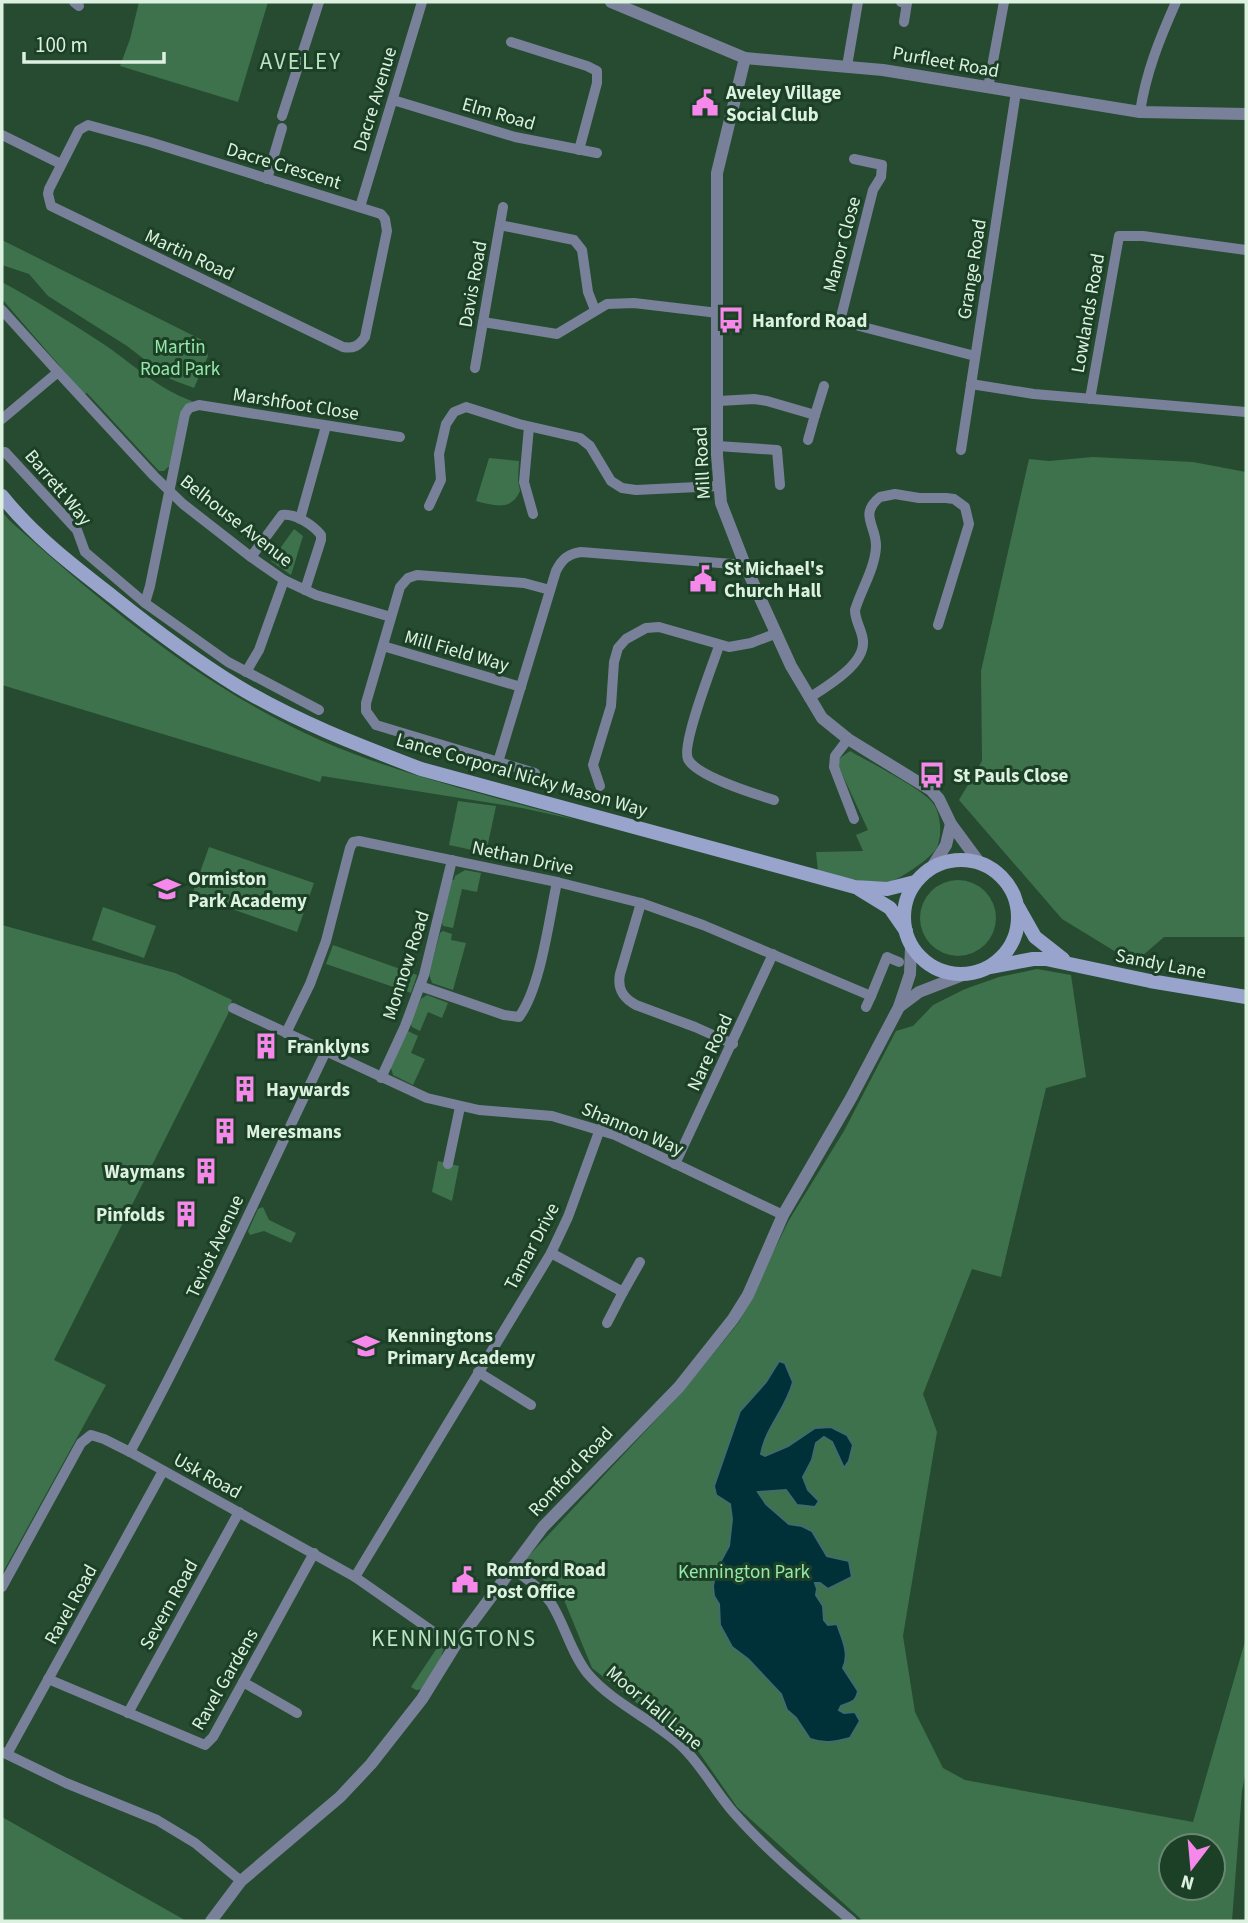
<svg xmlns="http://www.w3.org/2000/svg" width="1248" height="1923" font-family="'Source Sans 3',sans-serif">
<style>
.green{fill:#3d724c;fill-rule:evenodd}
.water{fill:#003139;stroke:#426b6b;stroke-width:2}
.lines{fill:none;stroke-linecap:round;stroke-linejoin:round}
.minor{stroke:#79819a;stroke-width:10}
.tertiary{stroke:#79819a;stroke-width:12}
.secondary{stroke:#98a4cb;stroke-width:14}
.labels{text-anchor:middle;stroke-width:6;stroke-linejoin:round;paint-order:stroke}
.street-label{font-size:19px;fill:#ddf1e1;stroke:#1c4026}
.poi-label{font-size:19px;font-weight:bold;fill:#ddf1e1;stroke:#1c4026;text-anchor:start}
.park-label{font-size:19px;fill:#97e8ab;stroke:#1c4026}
.quarter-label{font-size:23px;letter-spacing:2px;fill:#bae3c2;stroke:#1c4026}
</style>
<rect width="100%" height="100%" fill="#264b30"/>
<g class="green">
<polygon points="139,2 268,2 238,102 120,66 130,39"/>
<polygon points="2,240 204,341 208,356 194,388 170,379 127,346 48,296 29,274 2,265"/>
<path d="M2,282C37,301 71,323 105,345C134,365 158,389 192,401L171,468L168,467L164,471H159L87,393L84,394L2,299Z"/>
<polygon points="1093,457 1193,462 1246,472 1246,937 1164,937 1134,963 1062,919 959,800 982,761 981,671 1029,459 1049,461"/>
<path d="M489,458L519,461L518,480L520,491C511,511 495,506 476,501Z"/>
<path d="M2,512L10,521C105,606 205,689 322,741C403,776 492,796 577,820L522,808L322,776L320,782L2,685Z"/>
<polygon points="294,529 303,536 291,575 271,561"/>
<path d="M850,751C869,762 919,787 932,802C941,812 943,837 936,849C931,858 898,881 888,882C865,884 841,876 818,872L816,852L863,851L856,835L868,830L838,765L840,758Z"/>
<polygon points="458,801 496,806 486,853 449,845"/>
<polygon points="209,847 314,883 297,932 192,895"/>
<polygon points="465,870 481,873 477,892 462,889 453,928 443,926 442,923 451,879 454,880 455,876"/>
<circle cx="958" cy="918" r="38"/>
<polygon points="103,907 156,926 144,958 92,940"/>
<polygon points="2,925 175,973 232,1000 228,1014 54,1360 106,1385 2,1574"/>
<polygon points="443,931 452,934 451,940 466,943 453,990 432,983 429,974 440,933"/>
<polygon points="333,945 417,975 411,993 326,964"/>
<path d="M1037,969L1071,975L1086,1077L1046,1088L1001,1277L972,1269L923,1394L937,1432L903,1636L915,1712L943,1768L965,1780L1193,1822L1246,1638V1770L1242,1791L1232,1921H863L737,1807L698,1751L592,1668L562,1595L522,1563L683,1391L739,1322L789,1220L844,1131L896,1031L913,1026L933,1005L965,989L999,977ZM1171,1846H1213V1888H1171Z"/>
<polygon points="427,995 448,1003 442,1018 428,1012 420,1031 412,1027 410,1022 421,999"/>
<polygon points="408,1031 418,1036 411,1053 425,1059 413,1085 393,1075 390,1065"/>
<polygon points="438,1161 459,1166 452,1201 432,1192"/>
<polygon points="263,1207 269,1220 296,1233 291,1243 264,1231 250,1235 248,1231 258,1209"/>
<polygon points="441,1642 446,1642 439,1663 424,1689 416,1690 411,1687"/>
<polygon points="2,1817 183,1919 185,1921 2,1921"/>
</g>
<path class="water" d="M779,1361L785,1363L793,1382C786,1409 766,1427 761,1454L765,1456L788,1446L815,1428L831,1427L847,1435L853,1445L849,1461L844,1468L832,1442L824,1437L816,1443L812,1460L803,1477L808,1490L819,1501L815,1507L797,1505L786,1490L758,1492L766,1504L789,1524L802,1526L812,1531L827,1556L849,1561L852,1577L828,1589L820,1583H815L817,1589L816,1595L823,1606L824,1620L828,1625L837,1624C842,1638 850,1654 843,1668L858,1691C856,1703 850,1702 841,1706L839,1710L844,1713L855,1712L860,1721L850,1738C835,1742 824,1744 810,1739L796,1718L787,1710L781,1694L748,1659L732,1647L720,1625L719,1604L714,1596L713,1586L716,1570L729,1546L732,1519L730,1504L716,1495L714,1486L740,1411L766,1382Z"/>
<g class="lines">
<g class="minor">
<polyline points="74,2 79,6"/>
<polyline points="901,2 907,3 904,22"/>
<polyline points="511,42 587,66 597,71 597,83 579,150"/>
<polyline points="847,66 858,2"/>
<polyline points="988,88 1004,2"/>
<polyline points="393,100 515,137 597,153"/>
<path d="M1140,112C1146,72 1160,38 1176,2"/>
<polyline points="282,116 319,2"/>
<path d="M88,125L150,142L381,214L385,219L387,231L365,337C359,346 353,349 343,347L51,206L48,194L49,189L79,130Z"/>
<polyline points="2,135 61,164"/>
<polyline points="854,159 882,165 881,177 873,190 840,321 975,356"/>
<polyline points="267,179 282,128"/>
<polyline points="360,207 422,2"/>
<polyline points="500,225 574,240 582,250 588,292 595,310"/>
<polyline points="2,310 58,372"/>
<polyline points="483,322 557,334 607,304 634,303 718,313"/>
<polyline points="475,368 503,207"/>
<polyline points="971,384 1034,394 1246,412"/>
<polyline points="1090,399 1119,236 1143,236 1246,250"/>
<polyline points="719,401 754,399 767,401 815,415 824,386"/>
<polyline points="2,419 58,372 154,476 183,504 251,557 284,580 316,595 391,617"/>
<polyline points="529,427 524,482 533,514"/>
<polyline points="808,440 815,415"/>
<polyline points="717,446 777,450 780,485"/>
<polyline points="961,450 1016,92"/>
<polyline points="5,452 77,530 85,552 145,603"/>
<polyline points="429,506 441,480 439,454 446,424 454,412 466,407 519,424 580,438 590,446 611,481 622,488 636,490 718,486"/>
<polyline points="300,519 326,426"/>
<path d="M251,557L282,515C295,513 313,525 321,535V540L305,590"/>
<polyline points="383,646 521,687"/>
<path d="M719,646C713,664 681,745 688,759C696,776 755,794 774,800"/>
<polyline points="246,672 259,650 284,580"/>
<path d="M809,698C826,687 864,665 863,642C863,631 855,622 855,610C861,590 875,568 876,547C877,526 858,515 880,497L895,494L919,498H946L954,499L965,507L969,524L938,625"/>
<polyline points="319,710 228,662 145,603 150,586 185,414 189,408 199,405 400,437"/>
<polyline points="848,739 835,756 834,767 854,819"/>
<path d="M498,762L556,571C562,559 568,554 581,552L745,565"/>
<polyline points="535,773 376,725 366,711 366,703 400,587 408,578 417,575 524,583 550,590"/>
<polyline points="600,786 593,765 611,706 614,662 618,648 626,639 646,628 659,627 729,647 751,643 777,633"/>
<path d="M641,903L620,974C617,989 623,998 636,1005L695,1027L733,1044"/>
<path d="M420,986L504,1015L519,1017C541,987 549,919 557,882"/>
<polyline points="871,996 887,957 899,962"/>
<polyline points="233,1008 427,1098 479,1110 552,1116 615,1135 783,1215"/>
<polyline points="286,1033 310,984 326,941 350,848 353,842 359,841 557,882 641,903 703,925 871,996 866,1007"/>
<polyline points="381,1078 405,1026 424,975 452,860"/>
<polyline points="448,1164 460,1107"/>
<polyline points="675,1164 773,954"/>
<polyline points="551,1253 623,1292 640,1262"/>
<polyline points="607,1323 623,1292"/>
<polyline points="478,1372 531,1405"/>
<path d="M130,1452C201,1322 261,1186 326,1051"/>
<path d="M511,1567C525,1578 541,1588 551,1603C565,1625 571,1653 588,1674C612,1702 649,1718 677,1742C700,1762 714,1790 734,1813C769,1853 811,1887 852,1921"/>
<polyline points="355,1577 551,1253 568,1217 600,1129"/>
<polyline points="2,1587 81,1443 91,1435 104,1439 130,1452 355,1577 438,1635 456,1644"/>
<polyline points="48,1679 205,1745 213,1737 314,1553"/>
<polyline points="243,1682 297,1713"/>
<polyline points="128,1713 239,1512"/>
<polyline points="2,1752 66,1783 157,1820 195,1843 241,1881"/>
<polyline points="7,1754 163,1471"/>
</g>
<g class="tertiary">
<polyline points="611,2 745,58 883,70 1140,112 1246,114"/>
<polyline points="745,58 717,173 717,455 721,503 745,565 791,666 822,718 848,739 931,790 939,799 951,824 979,862"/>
<polyline points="932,867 946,845 951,824"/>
<polyline points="899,1007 919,992 963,975"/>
<polyline points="211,1921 241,1881 340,1797 371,1764 422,1699 456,1644 543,1527 679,1387 733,1319 748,1295 783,1215 851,1098 899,1007 910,974 911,946"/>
</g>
<g class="secondary">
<path d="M2,496C33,535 72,565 112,596C152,628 193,659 237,686C295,721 358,745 421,769L855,887L887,889L915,882"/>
<circle cx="961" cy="917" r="57"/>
<polyline points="859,889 890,908 906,931"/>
<polyline points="1018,907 1035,937 1063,959"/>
<polyline points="990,967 1033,959 1046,959 1150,981 1246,997"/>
</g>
</g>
<defs>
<g id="civic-bare" transform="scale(2.1)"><path d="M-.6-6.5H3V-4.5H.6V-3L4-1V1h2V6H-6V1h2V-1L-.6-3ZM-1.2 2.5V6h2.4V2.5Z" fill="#f788eb" stroke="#1c4026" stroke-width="2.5" paint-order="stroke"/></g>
<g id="bus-bare" transform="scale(2.1)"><path d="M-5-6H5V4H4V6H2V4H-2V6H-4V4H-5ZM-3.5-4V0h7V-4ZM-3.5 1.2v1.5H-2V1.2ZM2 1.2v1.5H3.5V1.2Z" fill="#f788eb" stroke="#1c4026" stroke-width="2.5" paint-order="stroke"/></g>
<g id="school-bare" transform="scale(2.1)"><path d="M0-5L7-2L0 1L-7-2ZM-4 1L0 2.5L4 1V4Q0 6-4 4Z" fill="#f788eb" stroke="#1c4026" stroke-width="2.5" paint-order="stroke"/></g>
<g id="building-bare" transform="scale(2.1)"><path d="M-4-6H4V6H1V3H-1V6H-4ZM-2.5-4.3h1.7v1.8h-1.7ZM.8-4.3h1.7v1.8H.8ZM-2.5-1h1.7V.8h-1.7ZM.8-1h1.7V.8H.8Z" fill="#f788eb" stroke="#1c4026" stroke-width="2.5" paint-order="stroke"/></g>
</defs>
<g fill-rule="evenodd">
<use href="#civic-bare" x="705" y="103"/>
<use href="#bus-bare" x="731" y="320"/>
<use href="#civic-bare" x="703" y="579"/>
<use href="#bus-bare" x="932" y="775"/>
<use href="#school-bare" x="167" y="889"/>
<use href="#building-bare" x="266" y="1046"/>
<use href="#building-bare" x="245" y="1089"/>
<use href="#building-bare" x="225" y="1131"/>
<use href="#building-bare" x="206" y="1171"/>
<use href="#building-bare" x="186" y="1214"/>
<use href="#school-bare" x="366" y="1346"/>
<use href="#civic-bare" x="465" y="1580"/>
</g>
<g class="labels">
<g class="street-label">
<text transform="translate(946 61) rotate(10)" y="7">Purfleet Road</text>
<text transform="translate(374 99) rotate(-73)" y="7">Dacre Avenue</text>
<text transform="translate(499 113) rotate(16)" y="7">Elm Road</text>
<text transform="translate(284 165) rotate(17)" y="7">Dacre Crescent</text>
<text transform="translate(841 244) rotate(-75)" y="7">Manor Close</text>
<text transform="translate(190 254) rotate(25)" y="7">Martin Road</text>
<text transform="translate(971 269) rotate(-81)" y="7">Grange Road</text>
<text transform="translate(472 284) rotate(-80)" y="7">Davis Road</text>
<text transform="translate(1087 313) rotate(-80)" y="7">Lowlands Road</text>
<text transform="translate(296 403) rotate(9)" y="7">Marshfoot Close</text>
<text transform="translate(701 463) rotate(-93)" y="7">Mill Road</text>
<text transform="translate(59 487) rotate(50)" y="7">Barrett Way</text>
<text transform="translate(237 520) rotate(38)" y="7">Belhouse Avenue</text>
<text transform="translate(457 650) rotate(16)" y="7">Mill Field Way</text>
<text transform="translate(522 774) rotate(16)" y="7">Lance Corporal Nicky Mason Way</text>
<text transform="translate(523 857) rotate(12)" y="7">Nethan Drive</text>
<text transform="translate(1161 963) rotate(11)" y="7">Sandy Lane</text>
<text transform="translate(405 965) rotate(-72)" y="7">Monnow Road</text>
<text transform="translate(709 1052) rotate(-65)" y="7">Nare Road</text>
<text transform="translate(633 1128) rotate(23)" y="7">Shannon Way</text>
<text transform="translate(214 1246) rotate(-65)" y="7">Teviot Avenue</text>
<text transform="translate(531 1246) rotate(-62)" y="7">Tamar Drive</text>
<text transform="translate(570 1471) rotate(-47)" y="7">Romford Road</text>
<text transform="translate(208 1475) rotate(29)" y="7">Usk Road</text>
<text transform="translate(70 1604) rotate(-61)" y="7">Ravel Road</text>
<text transform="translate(168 1604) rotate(-61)" y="7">Severn Road</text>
<text transform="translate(224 1679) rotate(-60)" y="7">Ravel Gardens</text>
<text transform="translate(655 1707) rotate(40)" y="7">Moor Hall Lane</text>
</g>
<g class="poi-label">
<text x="726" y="99">Aveley Village<tspan x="726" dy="22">Social Club</tspan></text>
<text x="752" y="327">Hanford Road</text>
<text x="724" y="575">St Michael's<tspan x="724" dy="22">Church Hall</tspan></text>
<text x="953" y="782">St Pauls Close</text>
<text x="188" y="885">Ormiston<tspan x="188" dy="22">Park Academy</tspan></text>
<text x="287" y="1053">Franklyns</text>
<text x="266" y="1096">Haywards</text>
<text x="246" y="1138">Meresmans</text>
<text x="185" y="1178" text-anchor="end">Waymans</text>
<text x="165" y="1221" text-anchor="end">Pinfolds</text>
<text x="387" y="1342">Kenningtons<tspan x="387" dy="22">Primary Academy</tspan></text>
<text x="486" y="1576">Romford Road<tspan x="486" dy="22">Post Office</tspan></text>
</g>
<g class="park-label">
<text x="180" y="353">Martin<tspan x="180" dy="22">Road Park</tspan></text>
<text x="744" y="1578">Kennington Park</text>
</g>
<g class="quarter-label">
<text x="301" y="69">AVELEY</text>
<text x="454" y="1646">KENNINGTONS</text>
</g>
</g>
<rect width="1248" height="1923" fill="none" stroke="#ddf1e1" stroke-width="7"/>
<g transform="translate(1192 1867) rotate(196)"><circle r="33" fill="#1c4026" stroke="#698771" stroke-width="2"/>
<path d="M0-5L12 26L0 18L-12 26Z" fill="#f788eb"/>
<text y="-10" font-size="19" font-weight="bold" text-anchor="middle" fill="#ddf1e1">N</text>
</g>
<path d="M24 52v10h140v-10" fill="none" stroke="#ddf1e1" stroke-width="3.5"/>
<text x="35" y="52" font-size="21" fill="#ddf1e1" stroke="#1c4026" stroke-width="5" paint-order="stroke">100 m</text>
</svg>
